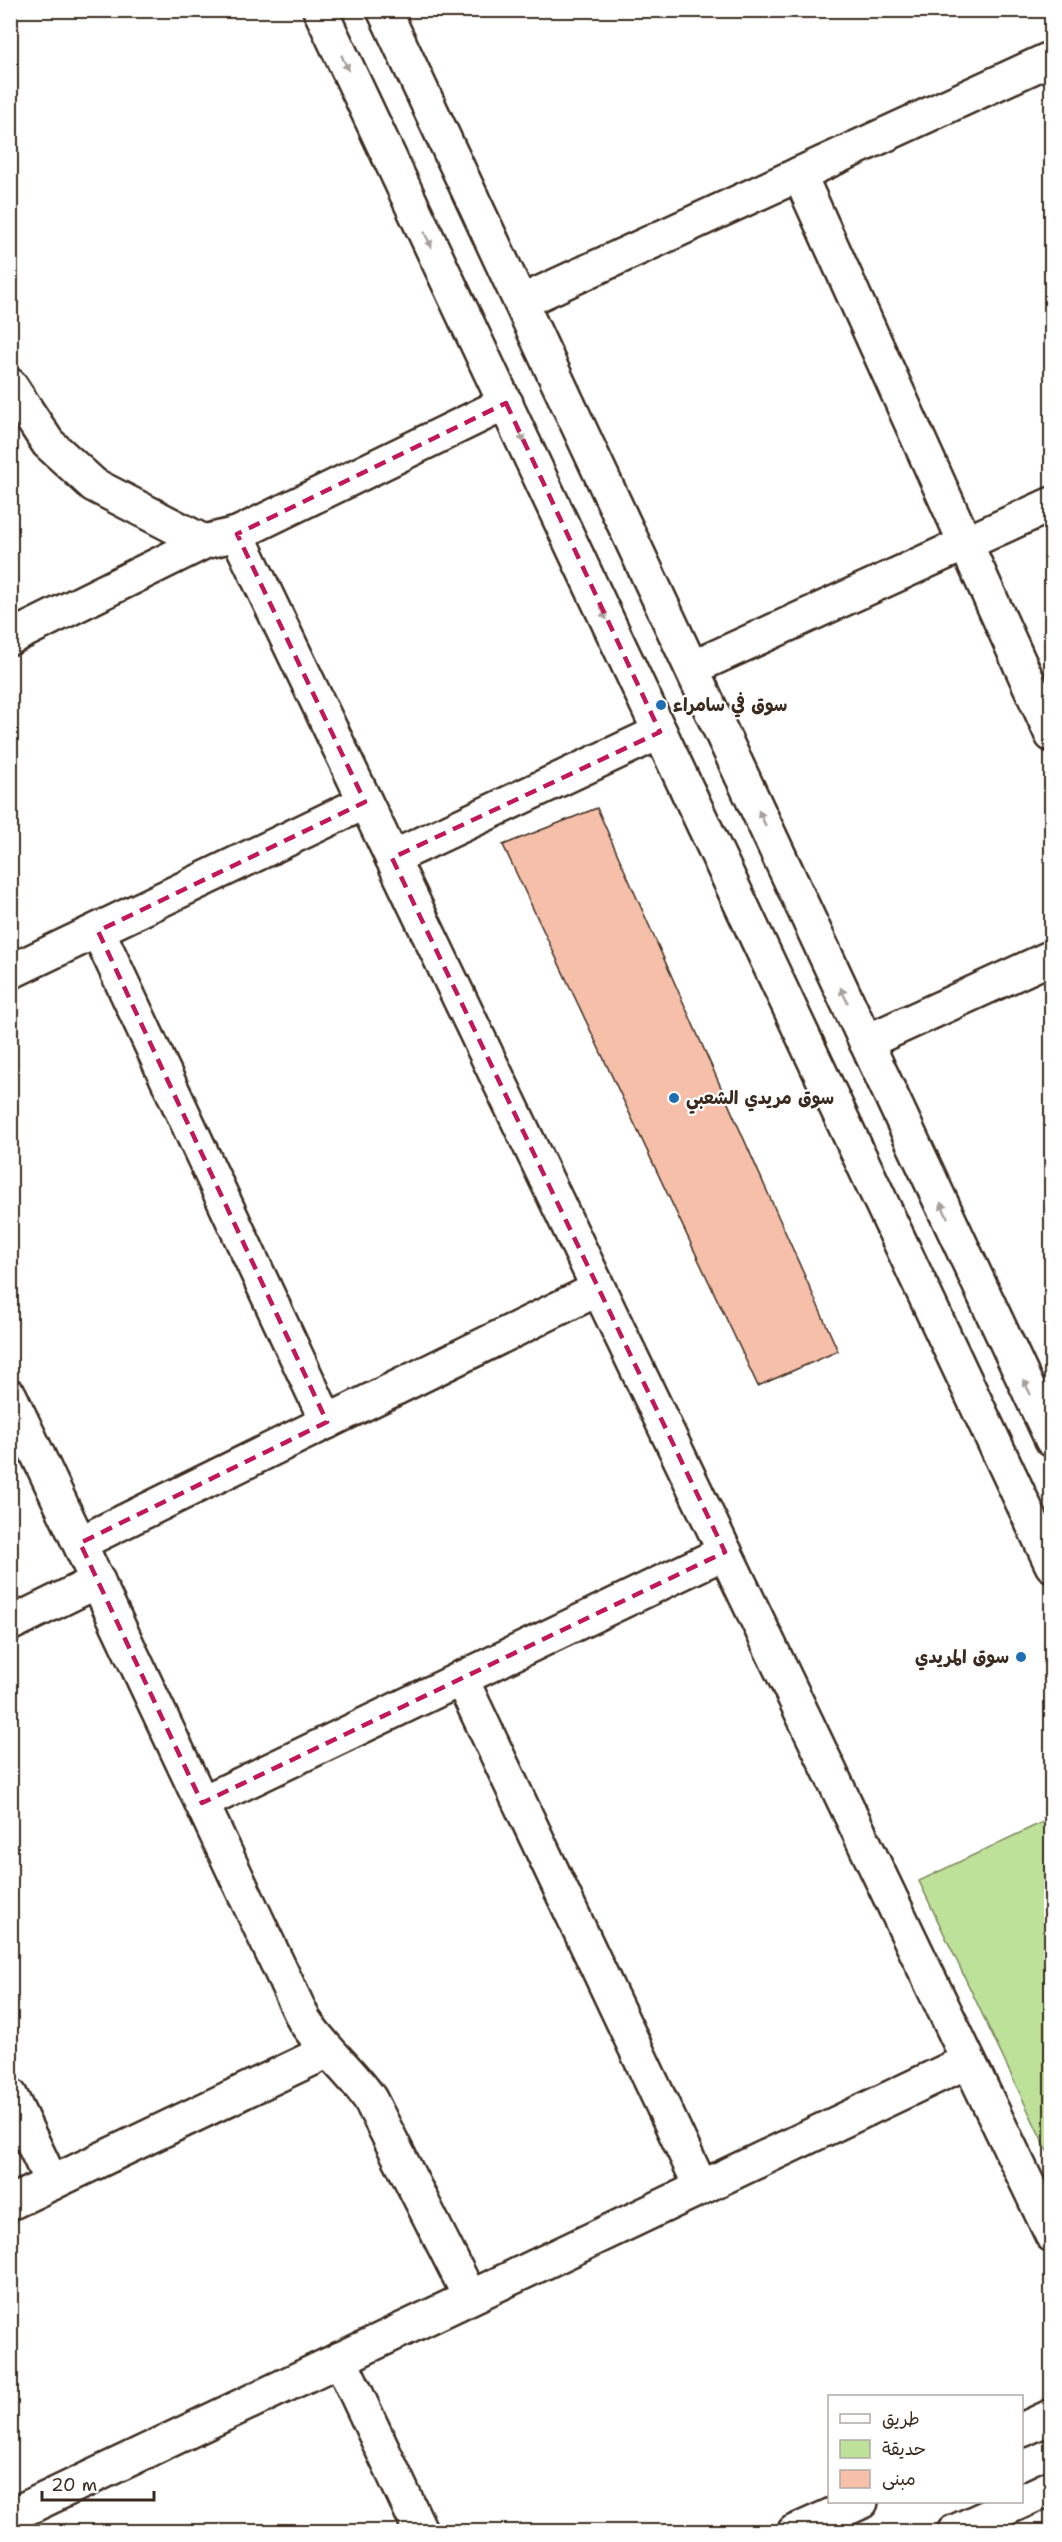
<svg xmlns="http://www.w3.org/2000/svg" width="1062" height="2542" font-family="'Shantell Sans','Playpen Sans Arabic',sans-serif">
<style>
.green{fill:#bee19a;stroke:#7c865c;stroke-width:1.5}
.building{fill:#f5bfa9;stroke:#3b2a1e;stroke-width:1.5}
.lines{fill:none;stroke-linecap:round;stroke-linejoin:round}
.minor-casing{stroke:#3b2a1e;stroke-width:38}
.major-casing{stroke:#3b2a1e;stroke-width:38}
.minor{stroke:#fff;stroke-width:33}
.major{stroke:#fff;stroke-width:33}
.oneway{fill:#a79f9a}
.marked{fill:none;stroke:#c2185b;stroke-width:4.5;stroke-dasharray:12 8;stroke-linejoin:round}
.poi-dot{fill:#1f6fb2;stroke:#fff;stroke-width:2}
.labels{text-anchor:middle;stroke-width:4.5;stroke-linejoin:round;paint-order:stroke}
.poi-label{font-size:18px;font-weight:bold;fill:#3b2a1e;stroke:#fff;text-anchor:start}
</style>
<rect width="100%" height="100%" fill="#fff"/>
<filter id="ink" filterUnits="userSpaceOnUse"><feTurbulence type="fractalNoise" baseFrequency=".0167" numOctaves="2"/><feDisplacementMap in="SourceGraphic" scale="12" xChannelSelector="R" yChannelSelector="G"/><feConvolveMatrix kernelMatrix="1 2 1 2 8 2 1 2 1" color-interpolation-filters="sRGB"/></filter>
<g filter="url(#ink)">
<polygon class="green" points="1051,1818 1051,2159 919,1881"/>
<polygon class="building" points="597,808 838,1351 758,1386 503,845"/>
<g class="lines">
<g class="minor-casing">
<g id="minor">
<polyline points="799,174 1052,735"/>
<polyline points="521,302 1052,58"/>
<polyline points="10,385 48,443 94,485 204,542"/>
<polyline points="237,534 1052,2235"/>
<polyline points="10,638 204,542 237,534 506,403"/>
<polyline points="692,668 1052,504"/>
<polyline points="392,858 660,732"/>
<polyline points="98,931 327,1422"/>
<polyline points="10,972 365,802"/>
<polyline points="866,1042 1052,957"/>
<path d="M10,1396L304,2020C323,2049 350,2070 370,2099L470,2297"/>
<polyline points="80,1543 598,1289"/>
<polyline points="10,1624 98,1581"/>
<polyline points="461,1678 701,2187"/>
<polyline points="202,1803 725,1552"/>
<polyline points="10,2095 52,2183"/>
<polyline points="10,2203 328,2051"/>
<polyline points="340,2359 421,2532"/>
<polyline points="10,2516 968,2061"/>
</g>
</g>
<g class="major-casing">
<g id="major">
<polyline points="320,10 1052,1565"/>
<polyline points="384,10 1052,1440"/>
<polyline points="1022,2430 1052,2416"/>
<polyline points="1022,2501 1052,2487"/>
<polyline points="794,2532 861,2502"/>
<polyline points="954,2532 1020,2502"/>
</g>
</g>
<use href="#minor" class="minor"/>
<use href="#major" class="major"/>
</g>
<defs><path id="oneway-solid" d="M-6-.8H1V-3.2L6.5 0L1 3.2V.8H-6Z" transform="scale(1.5)"/></defs>
<g class="oneway">
<use href="#oneway-solid" transform="translate(345 63) rotate(65)"/>
<use href="#oneway-solid" transform="translate(428 240) rotate(65)"/>
<use href="#oneway-solid" transform="translate(521 435) rotate(65)"/>
<use href="#oneway-solid" transform="translate(603 612) rotate(65)"/>
<use href="#oneway-solid" transform="translate(762 818) rotate(-115)"/>
<use href="#oneway-solid" transform="translate(844 995) rotate(-115)"/>
<use href="#oneway-solid" transform="translate(944 1210) rotate(-115)"/>
<use href="#oneway-solid" transform="translate(1027 1387) rotate(-115)"/>
</g>
</g>
<path class="marked" d="M506,403L660,732L392,858L725,1552L202,1803L80,1543L327,1422L98,931L365,802L237,534Z"/>
<g class="poi-dot">
<circle cx="661" cy="705" r="6"/>
<circle cx="674" cy="1098" r="6"/>
<circle cx="1021" cy="1657" r="6"/>
</g>
<g class="labels">
<g class="poi-label">
<text x="673" y="711">سوق في سامراء</text>
<text x="686" y="1104">سوق مريدي الشعبي</text>
<text x="1009" y="1663" text-anchor="end">سوق المريدي</text>
</g>
</g>
<rect width="1062" height="2542" fill="none" stroke="#fff" stroke-width="36"/>
<rect x="18" y="18" width="1026" height="2506" fill="none" stroke="#3b2a1e" stroke-width="2" filter="url(#ink)"/>
<rect x="828" y="2395" width="195" height="108" fill="#ffffff" stroke="#b1aaa5" stroke-width="1.5"/>
<rect x="840" y="2414" width="30" height="9" fill="#ffffff" stroke="#b1aaa5" stroke-width="1.5"/>
<text x="882" y="2425" font-size="18" fill="#3b2a1e">طريق</text>
<rect x="840" y="2440" width="30" height="18" fill="#bee19a" stroke="#b1aaa5" stroke-width="1.5"/>
<text x="882" y="2455" font-size="18" fill="#3b2a1e">حديقة</text>
<rect x="840" y="2470" width="30" height="18" fill="#f5bfa9" stroke="#b1aaa5" stroke-width="1.5"/>
<text x="882" y="2485" font-size="18" fill="#3b2a1e">مبنى</text>
<path d="M42 2491v9h112v-9" fill="none" stroke="#3b2a1e" stroke-width="3"/>
<text x="51" y="2491" font-size="18" fill="#3b2a1e" stroke="#ffffff" stroke-width="4.5" paint-order="stroke">20 m</text>
</svg>
